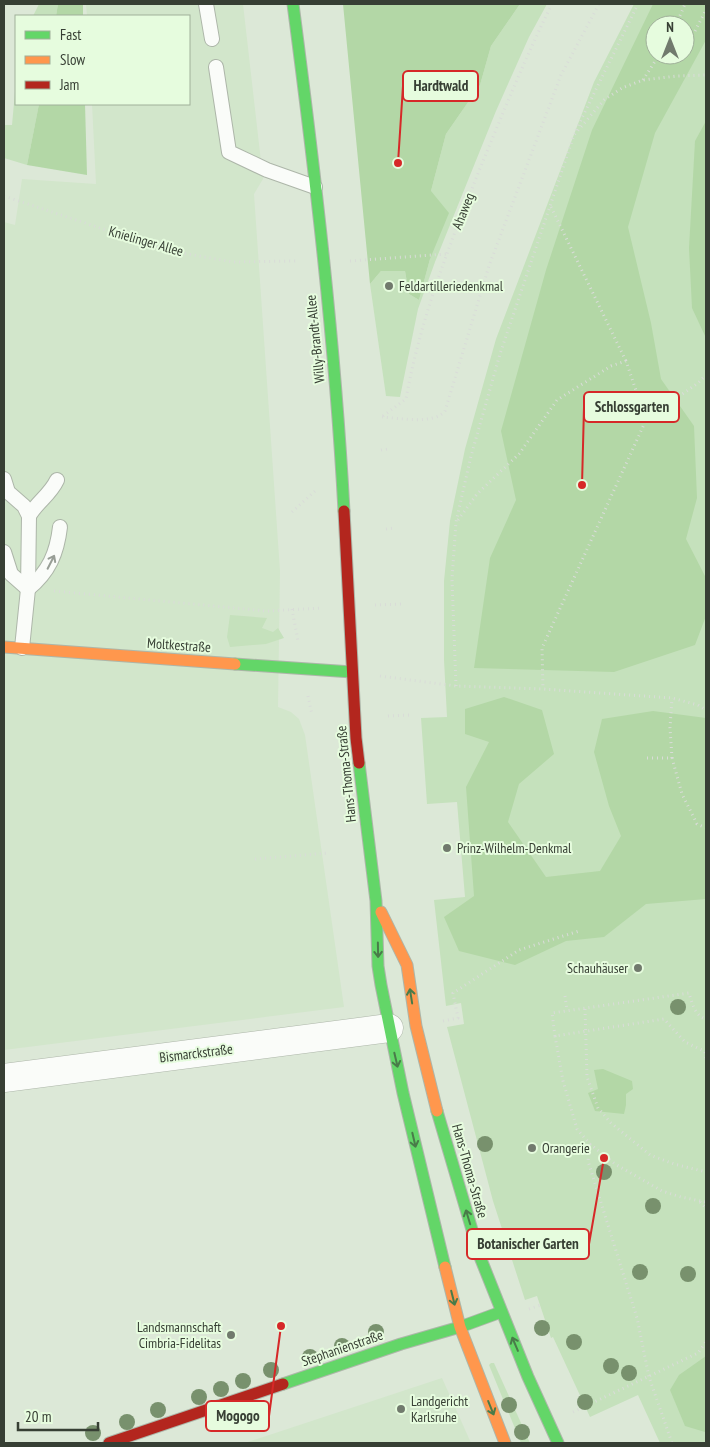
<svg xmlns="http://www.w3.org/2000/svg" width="710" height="1447" font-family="'PT Sans Narrow',sans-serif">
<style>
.built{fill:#d2e6cb}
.green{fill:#c5e1bc;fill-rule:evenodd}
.forest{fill:#b3d7a6;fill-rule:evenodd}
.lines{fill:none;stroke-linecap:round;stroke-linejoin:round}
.lane-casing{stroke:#adb6a9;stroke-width:16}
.street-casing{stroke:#adb6a9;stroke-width:29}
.fast-casing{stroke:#adb6a9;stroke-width:13}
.slow-casing{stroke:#adb6a9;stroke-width:13}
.jam-casing{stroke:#adb6a9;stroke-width:13}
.path{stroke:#d9dcd8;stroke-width:3;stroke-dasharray:1 4;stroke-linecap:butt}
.lane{stroke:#fafcf9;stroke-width:14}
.street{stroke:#fafcf9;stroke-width:28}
.fast{stroke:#63d668;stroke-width:11}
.slow{stroke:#ff974d;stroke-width:11}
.jam{stroke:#b3261e;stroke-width:11}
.tree{fill:#78916d}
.oneway{stroke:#989e96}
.oneway2{stroke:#497b49}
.poi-dot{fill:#717a6d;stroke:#e6fcde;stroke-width:2}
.labels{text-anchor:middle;stroke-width:4;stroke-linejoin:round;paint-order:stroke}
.street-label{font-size:14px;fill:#373f34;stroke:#e6fcde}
.poi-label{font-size:14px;fill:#373f34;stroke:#e6fcde;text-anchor:start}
.leader{fill:none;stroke:#d62828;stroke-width:2}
.callout-dot{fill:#d62828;stroke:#e6fcde;stroke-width:2}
.callout{fill:#e6fcde;stroke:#d62828;stroke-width:2}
.callout-label{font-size:15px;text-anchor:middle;font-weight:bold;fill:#373f34}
</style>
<rect width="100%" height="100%" fill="#dce8d7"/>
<g class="built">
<polygon points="86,4 243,4 263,179 254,194 280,571 278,707 291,712 299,719 305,735 344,1007 4,1050 4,222 15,225 22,179 96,184 92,104 189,104 189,16 87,16"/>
<polygon points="442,1378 471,1443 245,1443"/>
</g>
<g class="green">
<polygon points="39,4 58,4 56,16 33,16"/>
<polygon points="520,4 547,4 529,37 496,111 435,262 418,309 400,397 386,396 370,284 381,271 405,271 409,294 419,300 430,259 431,191 446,134 480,85 491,46"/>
<path d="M634,4H706V1443H660L638,1395L590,1417L553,1337L551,1338L537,1296L525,1300L493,1201L447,1027L464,1024L461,1003L446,1006L434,900L465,897L457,802L427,804L421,718L447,717L444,660V581L450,521L465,449L496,339L594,82ZM655,25H685V55H655Z"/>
<polygon points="16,81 16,104 39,104 27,165 4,158 4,125 12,125"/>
<polygon points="230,615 267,618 262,628 273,632 278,628 284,638 266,644 230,647 227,637"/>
<polygon points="491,1363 494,1363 530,1443 521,1443 489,1365"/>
</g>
<g class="forest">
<polygon points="58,4 83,4 83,16 56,16"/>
<polygon points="343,4 520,4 491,46 480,85 446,134 431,191 449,213 430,259 419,300 409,294 405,271 381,271 370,284"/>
<path d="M653,4H706V40L655,133L628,227L651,323L661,379L694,426L697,498L686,539L706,578V616L695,645L614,672L474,668L490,558L516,500L501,431L546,270L592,130ZM655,25H685V55H655Z"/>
<polygon points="39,104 85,104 87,175 27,165"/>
<polygon points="706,121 706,338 692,308 689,248 695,141"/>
<polygon points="504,697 542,710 554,754 519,784 508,822 546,877 600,871 621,836 609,806 594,752 602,719 653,711 706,718 706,899 646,904 604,937 566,941 515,965 459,951 444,917 474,896 466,787 489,742 465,734 465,709"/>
<polygon points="603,1069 632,1081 633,1089 626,1094 626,1105 624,1114 595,1111 588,1093 598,1089 594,1070"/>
<polygon points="706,1356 706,1431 705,1432 685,1426 670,1390 679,1375"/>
</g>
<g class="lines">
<g class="lane-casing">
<g id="lane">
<polyline points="206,4 212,39"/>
<polyline points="216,67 229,152 267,170 315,187"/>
<polyline points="4,479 8,492 24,506 29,516 28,589 22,648"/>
<path d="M29,516C37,502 50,495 57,480"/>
<polyline points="4,552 11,574 28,589"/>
<path d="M28,589C49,572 57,553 60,527"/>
</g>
</g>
<g class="street-casing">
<polyline id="street" points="4,1078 389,1028"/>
</g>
<g class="fast-casing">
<g id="fast">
<path d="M293,4C315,172 335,342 344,511"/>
<polyline points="235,664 352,672"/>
<polyline points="359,763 376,901 378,966 381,985 403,1093 445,1267"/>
<polyline points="437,1111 480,1257 528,1377 558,1443"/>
<polyline points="283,1384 401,1344 460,1327 501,1312"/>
</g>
</g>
<g class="slow-casing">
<g id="slow">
<polyline points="4,647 235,664"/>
<polyline points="381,912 407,965 416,1026 437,1111"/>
<polyline points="445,1267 460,1327 505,1443"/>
</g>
</g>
<g class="jam-casing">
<g id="jam">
<polyline points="344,511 356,738 359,763"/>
<polyline points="109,1443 283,1384"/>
</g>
</g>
<g class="path">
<polyline points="676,25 685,4"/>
<polyline points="695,31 706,10"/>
<polyline points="643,80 659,55"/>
<polyline points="576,130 638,4"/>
<polyline points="4,196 169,251 234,262 296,261"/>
<polyline points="551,207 626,361"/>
<polyline points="350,261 446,254"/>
<path d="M383,416L406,399C420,320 449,246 479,171C502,115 525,58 552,4"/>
<path d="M382,417C399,418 434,425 445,411L489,266L561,75L599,4"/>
<polyline points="646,420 698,383 706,375"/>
<polyline points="381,450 389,449"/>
<polyline points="292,512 315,491"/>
<polyline points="458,520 477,494 519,454 557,400 611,366 626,361 646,420 542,648 543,689"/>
<polyline points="386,529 395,528"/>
<polyline points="54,591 267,611 322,608"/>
<polyline points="375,605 402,604"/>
<polyline points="292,609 298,641"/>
<polyline points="380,676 456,686 543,689 672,698 698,705 706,710"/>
<polyline points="456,686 452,579 456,522 471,456 500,354 574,135 604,100 622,88 643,80 677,76 706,75"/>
<polyline points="308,696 312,715"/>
<polyline points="388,716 411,715"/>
<polyline points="647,758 672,758 682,794 697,824 706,828"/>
<polyline points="672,758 670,728 672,698"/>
<polyline points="255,859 328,853"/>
<polyline points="565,996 567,1011"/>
<polyline points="585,1009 587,1077 598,1108 611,1123 650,1155 674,1164 706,1172"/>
<polyline points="443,1021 458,1018 453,993 519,950 579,931"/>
<path d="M555,1036L552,1013L689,993C692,1003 695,1016 706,1019"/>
<polyline points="705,1052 706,1060"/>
<polyline points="706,1052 685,1042 664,1019 555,1036 563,1081 577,1129 590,1144 615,1164 662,1191 681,1197 706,1202"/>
<polyline points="590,1144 588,1161 637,1318 649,1377 672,1443"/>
<polyline points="700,1202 706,1208"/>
<polyline points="529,1309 541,1305"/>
<polyline points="573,1412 698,1353 706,1342"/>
</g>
<use href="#lane" class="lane"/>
<use href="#street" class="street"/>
<use href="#fast" class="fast"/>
<use href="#slow" class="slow"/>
<use href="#jam" class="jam"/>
</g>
<g class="tree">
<circle cx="678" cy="1007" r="8"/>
<circle cx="485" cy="1144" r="8"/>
<circle cx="604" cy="1172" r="8"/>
<circle cx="653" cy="1206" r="8"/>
<circle cx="640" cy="1272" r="8"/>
<circle cx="688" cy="1274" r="8"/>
<circle cx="542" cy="1328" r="8"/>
<circle cx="376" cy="1332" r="8"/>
<circle cx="574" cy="1342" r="8"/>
<circle cx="342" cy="1346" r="8"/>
<circle cx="310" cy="1357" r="8"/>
<circle cx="611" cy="1366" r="8"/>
<circle cx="271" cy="1370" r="8"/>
<circle cx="629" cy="1373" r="8"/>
<circle cx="243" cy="1381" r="8"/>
<circle cx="221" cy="1389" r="8"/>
<circle cx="199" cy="1397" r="8"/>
<circle cx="585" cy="1402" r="8"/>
<circle cx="509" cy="1405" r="8"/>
<circle cx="158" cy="1410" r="8"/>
<circle cx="127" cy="1422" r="8"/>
<circle cx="522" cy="1432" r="8"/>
<circle cx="93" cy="1433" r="8"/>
</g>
<defs><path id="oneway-shaft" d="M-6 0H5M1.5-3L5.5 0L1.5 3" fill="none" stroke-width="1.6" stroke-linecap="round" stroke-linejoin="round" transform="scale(1.25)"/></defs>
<use class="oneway" href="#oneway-shaft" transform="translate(51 562) rotate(-63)"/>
<g class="oneway2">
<use href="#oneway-shaft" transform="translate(378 950) rotate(89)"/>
<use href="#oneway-shaft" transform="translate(411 996) rotate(-99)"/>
<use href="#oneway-shaft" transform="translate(396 1060) rotate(77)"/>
<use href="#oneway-shaft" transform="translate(414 1140) rotate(77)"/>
<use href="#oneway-shaft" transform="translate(468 1217) rotate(-107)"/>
<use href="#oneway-shaft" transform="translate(453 1298) rotate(76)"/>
<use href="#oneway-shaft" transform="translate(515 1344) rotate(-113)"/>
<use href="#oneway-shaft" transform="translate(491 1408) rotate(68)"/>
</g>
<g class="poi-dot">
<circle cx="389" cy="286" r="5"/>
<circle cx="447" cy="848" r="5"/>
<circle cx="638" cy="968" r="5"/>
<circle cx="532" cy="1148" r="5"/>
<circle cx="231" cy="1335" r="5"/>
<circle cx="401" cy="1409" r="5"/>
</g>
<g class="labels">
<g class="street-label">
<text transform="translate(463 211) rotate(-68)" y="5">Ahaweg</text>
<text transform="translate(146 241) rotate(16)" y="5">Knielinger Allee</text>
<text transform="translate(315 339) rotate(-96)" y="5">Willy-Brandt-Allee</text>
<text transform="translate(179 645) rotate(4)" y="5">Moltkestraße</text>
<text transform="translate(346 774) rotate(-96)" y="5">Hans-Thoma-Straße</text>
<text transform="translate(196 1053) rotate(-7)" y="5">Bismarckstraße</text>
<text transform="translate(470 1171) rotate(74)" y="5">Hans-Thoma-Straße</text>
<text transform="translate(342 1348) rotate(-19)" y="5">Stephanienstraße</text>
</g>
<g class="poi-label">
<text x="399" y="291">Feldartilleriedenkmal</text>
<text x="457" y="853">Prinz-Wilhelm-Denkmal</text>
<text x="628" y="973" text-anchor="end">Schauhäuser</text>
<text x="542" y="1153">Orangerie</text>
<text x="221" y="1332" text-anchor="end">Landsmannschaft<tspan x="221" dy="16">Cimbria-Fidelitas</tspan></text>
<text x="411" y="1406">Landgericht<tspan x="411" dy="16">Karlsruhe</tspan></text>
</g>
</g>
<path class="leader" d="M398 163L403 86M582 485L584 407M604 1158L589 1244M281 1326L269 1416"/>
<g class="callout-dot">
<circle cx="398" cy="163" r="5"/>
<circle cx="582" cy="485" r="5"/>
<circle cx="604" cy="1158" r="5"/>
<circle cx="281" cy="1326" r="5"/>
</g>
<g class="callout">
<rect x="403" y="71" width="75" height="30" rx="5"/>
<rect x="584" y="392" width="95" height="30" rx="5"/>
<rect x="467" y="1229" width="122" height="30" rx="5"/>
<rect x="206" y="1401" width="63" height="30" rx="5"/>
</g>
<g class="callout-label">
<text x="441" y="91">Hardtwald</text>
<text x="632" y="412">Schlossgarten</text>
<text x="528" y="1249">Botanischer Garten</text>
<text x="238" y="1421">Mogogo</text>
</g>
<rect width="710" height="1447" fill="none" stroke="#373f34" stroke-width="10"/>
<rect x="15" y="15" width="175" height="90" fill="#e6fcde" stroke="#a0b09a"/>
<rect x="25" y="31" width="25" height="8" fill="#63d668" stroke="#a0b09a"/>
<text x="60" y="40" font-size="15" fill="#373f34">Fast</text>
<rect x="25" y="56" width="25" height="8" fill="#ff974d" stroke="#a0b09a"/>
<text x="60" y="65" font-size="15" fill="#373f34">Slow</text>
<rect x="25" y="81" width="25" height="8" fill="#b3261e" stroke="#a0b09a"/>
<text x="60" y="90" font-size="15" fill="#373f34">Jam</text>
<g transform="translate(670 40)"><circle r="24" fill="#e6fcde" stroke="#a0b09a"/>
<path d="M0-4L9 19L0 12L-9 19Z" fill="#717a6d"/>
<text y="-8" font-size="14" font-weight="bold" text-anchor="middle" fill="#373f34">N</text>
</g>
<path d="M18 1422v8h80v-8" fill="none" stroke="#373f34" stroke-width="2.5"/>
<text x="25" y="1422" font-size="15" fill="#373f34" stroke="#e6fcde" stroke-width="4" paint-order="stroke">20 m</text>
</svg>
